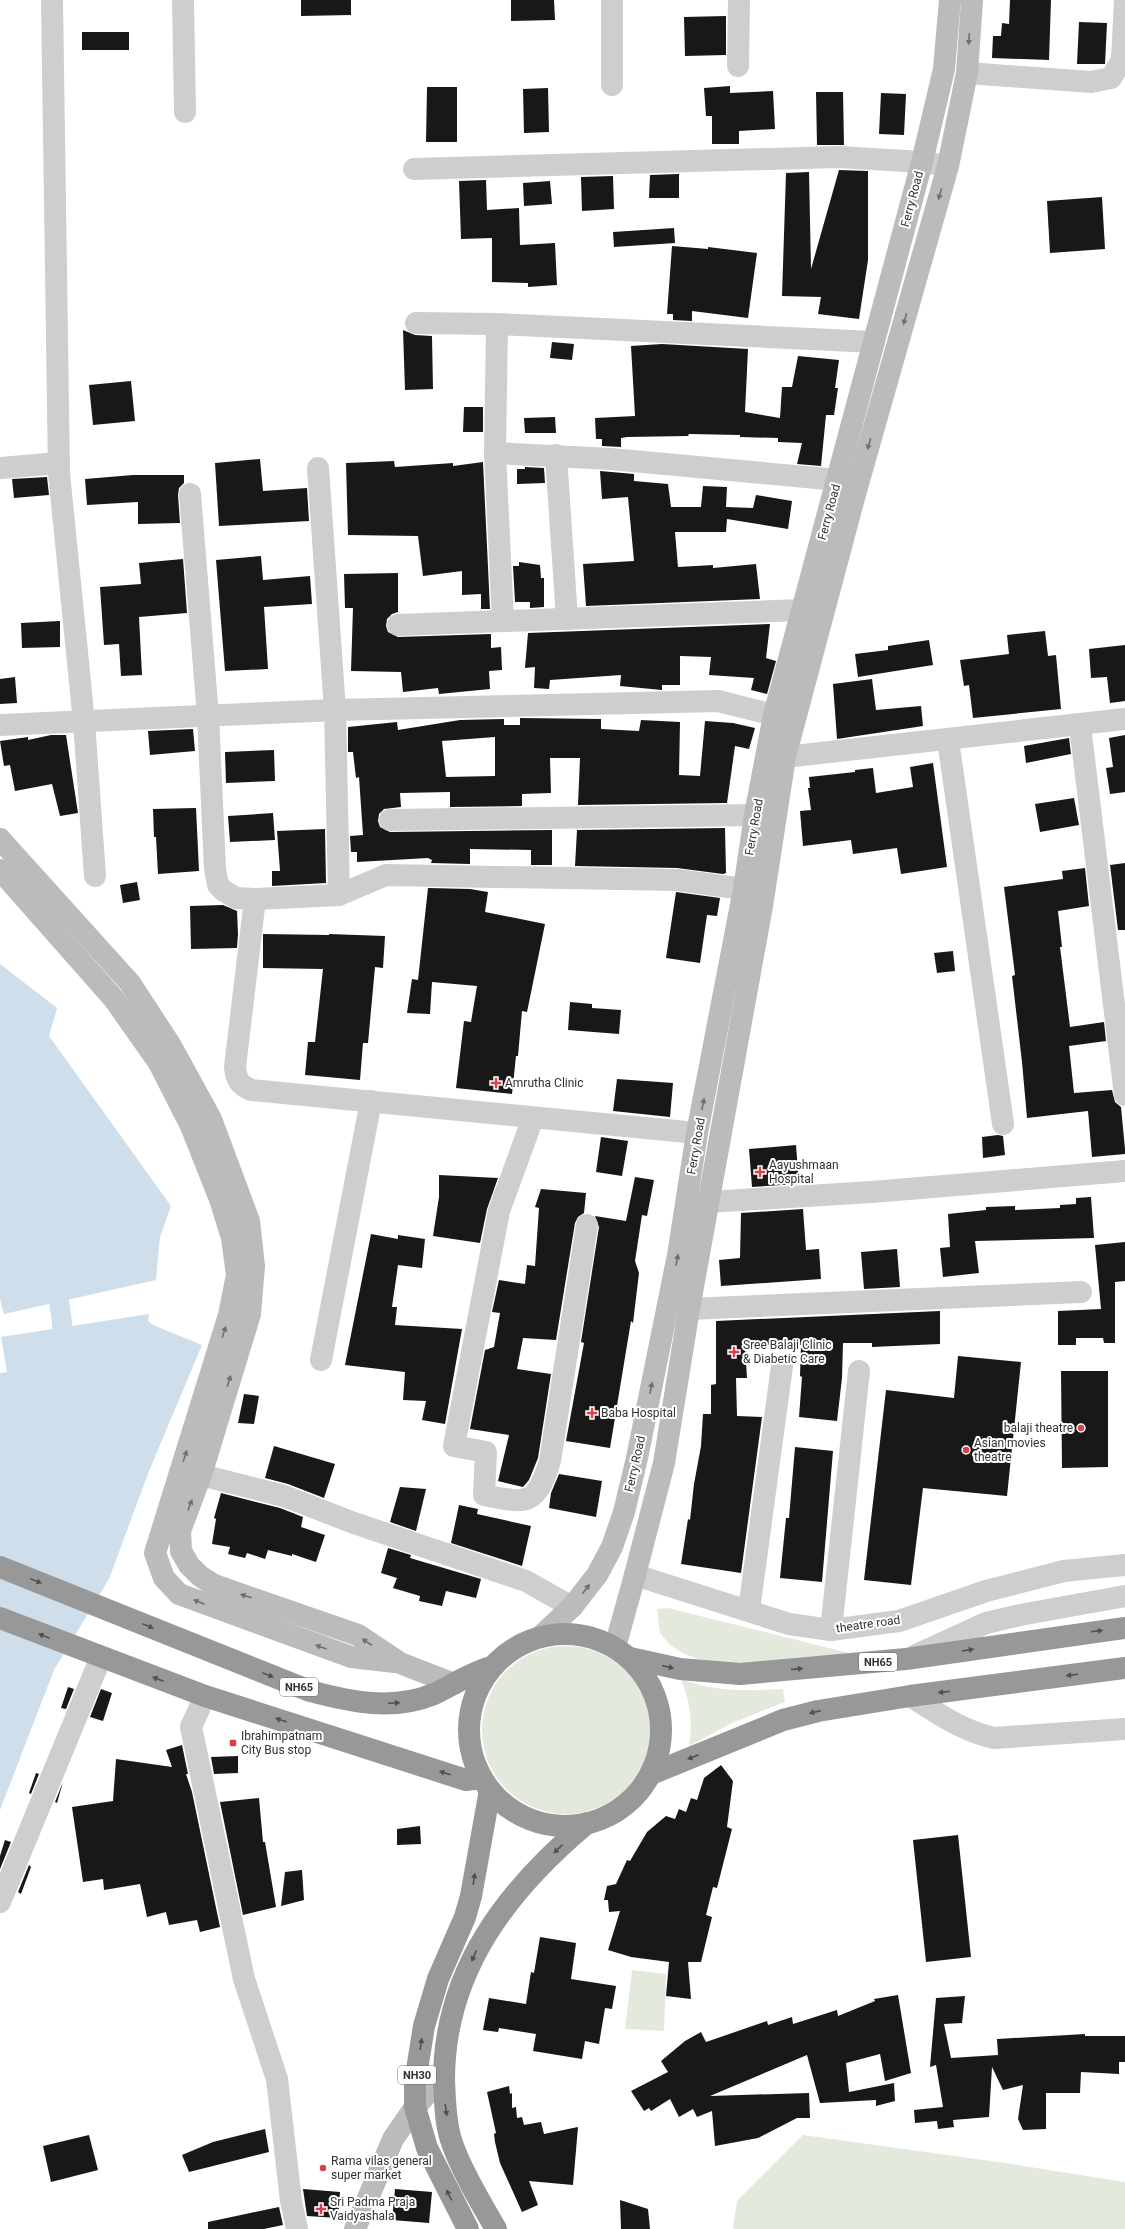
<svg xmlns="http://www.w3.org/2000/svg" width="1125" height="2229" font-family="Roboto,sans-serif">
<style>
.green{fill:#e4e9dd}
.water{fill:#cedfeb}
.lines{fill:none;stroke-linecap:round;stroke-linejoin:round}
.canal{stroke:#cedfeb;stroke-width:20}
.building{fill:#181818;fill-rule:evenodd}
.street{stroke:#cecece;stroke-width:22}
.secondary{stroke:#bbb;stroke-width:22}
.highway{stroke:#989898;stroke-width:22}
.oneway{fill:#6f6f6f}
.oneway2{fill:#505050}
.poi-dot{fill:#da414a;stroke:#fff;stroke-width:1.5}
.labels{text-anchor:middle;stroke-width:4;stroke-linejoin:round;paint-order:stroke}
.shield{fill:#fff;stroke:#6f6f6f;stroke-width:1}
.shield-label{font-size:11px;font-weight:bold;fill:#313131}
.street-label{font-size:12px;fill:#313131;stroke:#fff}
.poi-label{font-size:12px;fill:#313131;stroke:#fff;text-anchor:start}
</style>
<rect width="100%" height="100%" fill="#fff"/>
<g class="green">
<polygon points="668,1608 849,1653 779,1665 709,1663 684,1654 670,1645 660,1633 657,1609"/>
<circle cx="566" cy="1730" r="84"/>
<path d="M681,1679C715,1692 747,1691 783,1689L785,1702L732,1723L689,1746C693,1721 690,1702 681,1679Z"/>
<polygon points="632,1970 666,1974 664,2031 625,2029"/>
<polygon points="803,2135 1005,2163 1125,2182 1125,2229 733,2229 737,2201"/>
</g>
<g class="water">
<polygon points="0,964 57,1008 49,1036 171,1206 160,1237 156,1280 4,1314 0,1299"/>
<polygon points="149,1314 148,1321 153,1325 202,1345 149,1471 109,1579 54,1670 0,1810 0,1373 7,1372 1,1337"/>
</g>
<g class="lines">
<path class="canal" d="M53,1275C59,1299 66,1329 60,1354"/>
</g>
<g class="building">
<polygon points="301,0 351,0 351,15 301,16"/>
<polygon points="511,0 554,0 555,20 511,21"/>
<polygon points="1010,0 1051,0 1049,60 992,58 993,36 1001,36 1002,23 1009,24"/>
<polygon points="726,16 726,55 685,56 684,17"/>
<polygon points="1079,22 1107,23 1105,64 1077,64"/>
<rect x="82" y="32" width="47" height="18"/>
<polygon points="730,86 730,93 773,91 775,129 739,131 739,144 712,144 712,116 706,116 704,88"/>
<polygon points="427,87 457,87 457,142 426,142"/>
<polygon points="548,88 549,132 524,133 523,89"/>
<polygon points="816,92 843,92 844,145 817,145"/>
<polygon points="881,93 906,94 904,135 879,134"/>
<polygon points="839,170 868,171 868,260 859,319 818,314 821,297 782,296 786,173 809,172 811,269"/>
<polygon points="679,174 679,198 649,198 650,175"/>
<polygon points="613,176 614,209 582,211 581,177"/>
<polygon points="486,180 487,210 519,208 520,245 555,243 557,285 528,287 528,283 492,282 492,238 461,239 459,181"/>
<polygon points="550,181 552,204 524,206 523,183"/>
<polygon points="1102,197 1105,249 1050,253 1047,201"/>
<polygon points="674,228 675,243 614,247 613,232"/>
<polygon points="672,246 708,249 708,247 757,253 748,318 692,311 692,321 673,320 673,314 667,314"/>
<polygon points="403,330 415,335 432,336 433,389 405,390"/>
<polygon points="552,342 574,344 572,360 550,358"/>
<polygon points="662,344 748,349 745,412 780,418 782,387 792,387 798,356 839,360 835,388 838,388 834,415 826,415 821,466 797,464 802,443 778,442 778,438 740,437 740,435 689,434 688,436 627,437 621,438 621,447 602,446 602,439 596,439 595,418 635,416 631,346"/>
<polygon points="131,381 135,421 93,425 89,385"/>
<polygon points="464,407 483,407 483,432 463,432"/>
<polygon points="555,417 556,433 525,433 524,418"/>
<polygon points="260,459 263,491 307,488 309,521 219,526 215,463"/>
<polygon points="394,461 395,467 453,463 453,466 483,462 490,609 481,609 481,594 462,595 462,571 423,576 418,536 348,535 346,463"/>
<polygon points="525,467 544,468 545,483 517,484 517,469 525,469"/>
<polygon points="600,471 634,474 634,481 668,484 671,507 701,507 703,486 727,487 726,507 753,508 756,495 792,501 788,529 727,519 726,532 675,532 678,567 713,565 713,568 756,564 760,599 586,606 583,564 634,561 628,497 602,499"/>
<polygon points="133,475 184,475 184,483 179,488 178,495 180,523 138,524 138,502 87,505 85,479"/>
<polygon points="47,477 49,495 14,498 12,479"/>
<polygon points="261,556 263,580 310,576 312,604 264,607 268,669 225,671 216,560"/>
<polygon points="183,559 187,613 139,617 142,675 121,676 119,644 104,645 100,587 141,584 139,563"/>
<polygon points="519,562 540,565 541,578 544,578 544,607 530,608 530,602 515,602 513,566 519,566"/>
<polygon points="398,573 398,612 392,614 387,619 386,626 388,632 398,637 491,634 491,648 501,647 502,670 489,671 490,689 439,694 438,688 403,692 401,672 351,671 353,608 345,608 344,574"/>
<polygon points="60,621 60,647 22,648 21,623"/>
<polygon points="770,624 766,658 776,661 767,694 751,690 754,678 709,675 711,657 680,656 680,685 662,685 662,690 620,686 621,675 550,680 549,689 534,688 535,667 525,668 528,633"/>
<polygon points="1045,631 1048,656 1056,655 1061,709 973,718 969,685 964,686 960,660 1009,654 1007,635"/>
<polygon points="929,640 933,665 858,677 855,654 888,650 888,646"/>
<polygon points="1125,645 1125,701 1110,703 1107,677 1091,678 1089,649"/>
<polygon points="15,677 17,703 0,704 0,679"/>
<polygon points="872,679 876,710 921,706 923,726 837,739 833,684"/>
<path d="M520,718L601,719V729L639,731L641,720L680,722L679,775L700,776L705,721L733,723L755,728L749,749L735,746L727,803L578,805L580,758H550L551,793L522,794V806L450,807V792L400,793L401,807L384,809L379,814L378,821L380,827L390,832L552,830V865H531V850L470,849V864L431,863L432,860L428,858L357,862V852H351L350,836L363,835L359,777L356,778L353,752H348V727L397,722L398,730L460,720L504,719V725H520ZM495,737V776L446,777L442,741Z"/>
<polygon points="193,729 195,751 150,755 148,731"/>
<polygon points="51,735 66,735 78,813 60,816 52,784 15,791 10,765 4,766 0,741 28,737 28,740"/>
<polygon points="1125,735 1125,792 1110,794 1106,768 1113,767 1109,738"/>
<polygon points="1069,738 1071,754 1026,763 1024,746"/>
<polygon points="274,750 275,781 226,783 225,752"/>
<polygon points="933,763 947,867 901,874 897,848 853,854 851,840 803,846 800,811 811,810 808,788 810,788 809,777 855,772 855,770 873,768 876,793 913,787 910,767"/>
<polygon points="1074,798 1079,825 1040,832 1035,804"/>
<polygon points="196,808 199,871 158,874 156,837 154,837 153,809"/>
<polygon points="273,813 275,840 230,842 228,816"/>
<polygon points="725,828 726,873 723,874 677,868 575,866 577,830"/>
<polygon points="325,829 326,883 272,886 272,871 280,871 277,831"/>
<polygon points="1125,863 1125,930 1118,930 1110,865"/>
<polygon points="1085,868 1089,906 1058,911 1062,947 1060,947 1070,1027 1104,1022 1106,1041 1069,1046 1074,1093 1112,1090 1115,1102 1121,1107 1125,1149 1125,1154 1092,1157 1088,1111 1027,1118 1022,1062 1012,976 1015,975 1004,887 1063,879 1062,871"/>
<polygon points="137,882 140,900 123,903 120,885"/>
<polygon points="428,888 470,889 488,892 485,912 545,924 527,1012 522,1011 518,1056 516,1056 512,1094 456,1088 464,1021 471,1022 477,986 432,982 430,1014 407,1013 412,979 418,980"/>
<polygon points="676,892 720,898 717,916 707,915 700,963 666,958"/>
<polygon points="223,905 237,911 238,934 237,948 191,949 190,906"/>
<polygon points="263,934 329,935 329,934 385,936 383,968 375,967 368,1043 363,1043 360,1080 305,1075 308,1042 315,1042 323,969 263,968"/>
<polygon points="953,951 955,971 937,973 934,953"/>
<polygon points="570,1002 592,1004 592,1008 621,1010 619,1034 568,1030"/>
<polygon points="617,1079 673,1083 670,1117 613,1111"/>
<polygon points="998,1135 1003,1136 1005,1155 983,1158 982,1137"/>
<polygon points="601,1137 628,1141 622,1176 596,1172"/>
<polygon points="796,1145 799,1184 752,1187 749,1149"/>
<polygon points="439,1175 498,1178 487,1209 480,1243 433,1236 439,1197"/>
<polygon points="635,1177 654,1180 647,1216 642,1215 635,1261 639,1273 633,1323 631,1321 610,1448 566,1441 584,1343 581,1342 599,1227 595,1216 626,1221"/>
<polygon points="541,1189 586,1193 584,1213 578,1217 575,1223 556,1340 523,1338 517,1369 551,1374 538,1458 529,1480 523,1487 498,1481 509,1435 470,1429 485,1350 494,1347 500,1313 492,1312 499,1280 525,1284 527,1265 535,1266 539,1208 535,1207"/>
<polygon points="1091,1197 1094,1238 975,1241 979,1273 943,1277 940,1248 950,1247 948,1214 986,1210 986,1207 1015,1206 1015,1210 1060,1208 1060,1205 1076,1204 1076,1198"/>
<polygon points="803,1209 806,1250 819,1249 821,1279 721,1286 719,1260 740,1258 741,1213"/>
<polygon points="371,1234 398,1239 398,1235 425,1239 422,1268 398,1265 392,1307 397,1307 395,1325 462,1329 445,1424 422,1420 426,1401 403,1400 405,1372 345,1365"/>
<polygon points="1125,1242 1125,1281 1115,1282 1115,1343 1104,1343 1103,1338 1076,1338 1076,1345 1058,1345 1058,1311 1101,1309 1095,1245"/>
<polygon points="897,1249 900,1287 864,1289 861,1252"/>
<polygon points="940,1311 940,1344 872,1347 872,1343 843,1343 842,1378 837,1421 799,1417 802,1377 800,1376 801,1345 745,1345 747,1378 736,1378 737,1416 762,1417 741,1573 681,1564 688,1519 690,1520 694,1484 701,1446 703,1414 711,1414 711,1385 716,1384 716,1321"/>
<polygon points="958,1356 1021,1362 1007,1496 923,1488 911,1585 864,1580 886,1390 954,1398"/>
<polygon points="1061,1371 1108,1371 1108,1467 1062,1468"/>
<polygon points="244,1394 259,1396 254,1424 238,1423"/>
<polygon points="274,1446 335,1464 324,1498 288,1484 265,1478"/>
<polygon points="795,1447 833,1451 822,1582 780,1578 786,1518 789,1518"/>
<polygon points="559,1474 602,1481 596,1517 549,1508 551,1493"/>
<polygon points="400,1487 426,1489 416,1531 390,1522"/>
<polygon points="221,1493 280,1508 303,1517 301,1527 325,1535 316,1562 292,1554 292,1556 268,1550 265,1559 247,1553 245,1558 228,1554 230,1547 212,1544 216,1519 214,1518"/>
<polygon points="459,1505 478,1509 477,1514 531,1526 522,1566 451,1543"/>
<polygon points="388,1548 411,1555 410,1558 481,1579 476,1598 446,1591 442,1606 419,1601 420,1596 393,1588 397,1578 381,1573"/>
<polygon points="68,1687 74,1689 66,1709 61,1708"/>
<polygon points="101,1689 112,1693 103,1721 90,1717"/>
<polygon points="182,1745 188,1774 186,1774 192,1792 220,1927 200,1932 197,1920 169,1925 166,1912 147,1917 140,1884 104,1890 103,1879 83,1882 72,1807 113,1801 116,1759 172,1767 166,1750"/>
<polygon points="238,1756 238,1773 214,1774 211,1757"/>
<polygon points="721,1765 733,1781 727,1827 732,1829 717,1888 713,1887 706,1915 712,1917 701,1962 688,1962 691,1999 666,1996 669,1962 631,1957 608,1950 620,1911 609,1912 608,1900 604,1900 607,1886 616,1884 627,1860 630,1861 647,1832 666,1816 675,1819 679,1809 686,1812 691,1798 697,1800 704,1778"/>
<polygon points="36,1773 39,1774 31,1794 29,1793"/>
<polygon points="63,1782 57,1803 55,1802"/>
<polygon points="259,1798 263,1842 265,1842 276,1907 243,1915 220,1802"/>
<polygon points="420,1826 421,1844 397,1845 397,1829"/>
<polygon points="958,1835 971,1957 926,1962 913,1840"/>
<polygon points="5,1840 11,1842 0,1869 0,1856"/>
<polygon points="29,1865 31,1867 21,1894 18,1892"/>
<polygon points="302,1870 304,1900 281,1906 285,1872"/>
<polygon points="540,1937 576,1943 571,1979 616,1986 612,2009 605,2008 599,2044 585,2041 582,2059 533,2051 536,2034 499,2028 498,2032 483,2030 489,1998 526,2004 531,1972 534,1973"/>
<polygon points="898,1995 911,2073 885,2081 880,2054 846,2063 849,2092 894,2083 895,2101 876,2106 876,2100 820,2103 807,2055 710,2096 809,2093 810,2118 797,2118 758,2138 715,2146 712,2111 697,2117 693,2109 679,2117 670,2099 651,2111 649,2108 644,2111 631,2091 668,2072 661,2061 685,2041 701,2032 706,2042 767,2021 768,2025 792,2017 793,2024 837,2010 838,2016 875,2001 874,1999"/>
<polygon points="965,1996 962,2023 944,2024 951,2058 998,2055 997,2039 1085,2034 1085,2036 1125,2036 1125,2062 1119,2062 1119,2074 1081,2072 1080,2093 1046,2093 1046,2129 1023,2130 1018,2119 1023,2085 1003,2090 992,2067 989,2117 953,2120 954,2127 938,2129 937,2121 915,2123 914,2110 943,2107 936,2065 930,2067 936,1998"/>
<polygon points="509,2086 510,2094 512,2093 512,2108 516,2107 517,2118 522,2117 524,2125 541,2122 544,2134 578,2127 573,2185 529,2181 538,2205 522,2212 500,2163 495,2142 494,2134 496,2133 487,2092"/>
<polygon points="265,2129 269,2152 189,2172 182,2155 213,2142"/>
<polygon points="89,2135 98,2170 51,2182 43,2146"/>
<polygon points="303,2189 340,2192 338,2218 307,2216"/>
<polygon points="395,2189 432,2192 429,2223 392,2220"/>
<polygon points="620,2200 648,2209 650,2229 621,2229"/>
<polygon points="279,2207 283,2225 264,2229 208,2229 208,2222"/>
</g>
<g class="lines">
<g class="street">
<polyline points="52,0 59,473 84,722 95,876"/>
<polyline points="183,0 185,112"/>
<polyline points="738,66 739,0"/>
<polyline points="967,73 1091,82 1111,78 1122,60 1125,0"/>
<polyline points="612,85 612,0"/>
<polyline points="414,169 839,157 922,162 948,166"/>
<polyline points="416,323 497,324 874,342"/>
<polyline points="497,324 495,453 503,621"/>
<polyline points="495,453 611,459 838,480"/>
<polyline points="556,455 567,619"/>
<polyline points="0,468 59,463"/>
<polyline points="318,468 335,710 339,895"/>
<polyline points="190,494 208,716 215,869 218,885 224,891 236,898 255,899 339,895 386,875 677,880 744,889"/>
<polyline points="398,625 802,610"/>
<polyline points="0,725 335,710 718,701 774,715"/>
<polyline points="1080,726 1125,1095"/>
<polyline points="948,740 1003,1124"/>
<polyline points="768,755 785,757 1125,719"/>
<polyline points="390,820 755,815"/>
<path d="M255,899L235,1067C236,1080 240,1085 251,1090L697,1133"/>
<path d="M533,1118L499,1211L454,1446L486,1452L484,1495C528,1504 536,1506 550,1461L587,1225"/>
<polyline points="690,1199 708,1202 872,1192 1125,1171"/>
<polyline points="689,1309 1081,1292"/>
<polyline points="321,1360 371,1101"/>
<polyline points="201,1475 284,1496 354,1523 526,1581 572,1607"/>
<polyline points="635,1575 789,1624 831,1630 899,1621 986,1591 1064,1571 1125,1565"/>
<polyline points="749,1610 782,1366"/>
<polyline points="831,1630 859,1371"/>
<polyline points="916,1655 986,1623 1020,1615 1125,1596"/>
<polyline points="205,1696 191,1727 244,1979 277,2079 291,2201 297,2229"/>
<path d="M910,1696C937,1713 962,1731 994,1738L1125,1729"/>
<polyline points="0,1902 101,1657"/>
</g>
<g class="secondary">
<polyline points="0,839 130,983 171,1046 211,1119 249,1221 254,1266 250,1314 201,1475 180,1531 181,1551 189,1565 200,1576 214,1585 358,1635 400,1663 454,1684"/>
<polyline points="0,870 114,999 159,1063 191,1126 221,1202 232,1238 237,1275 229,1315 155,1553 164,1578 179,1594 351,1657 395,1662"/>
<polyline points="540,1637 572,1607 597,1575 612,1547 624,1512 637,1458 678,1255 697,1133 744,889 755,815 774,715 922,162 944,69 950,0"/>
<polyline points="615,1647 635,1575 664,1463 689,1309 762,906 785,757 854,498 948,166 967,73 972,0"/>
<polyline points="355,2229 393,2139 415,2107 444,2075"/>
</g>
<g class="highway">
<path d="M0,1567L310,1691C351,1702 393,1711 434,1694C453,1685 472,1672 492,1667"/>
<polyline points="0,1618 205,1696 466,1780 482,1778"/>
<circle cx="565" cy="1730" r="96"/>
<polyline points="630,1658 680,1669 740,1674 906,1659 1125,1628"/>
<polyline points="651,1774 783,1720 818,1711 910,1696 1125,1668"/>
<polyline points="468,2229 427,2148 415,2107 415,2082 424,2026 438,1979 465,1917 471,1896 490,1790"/>
<path d="M496,2229C481,2203 460,2168 451,2140C445,2121 445,2100 444,2080C444,1971 507,1890 587,1823"/>
</g>
</g>
<defs><path id="oneway-solid" d="M-6-.8H1V-3.2L6.5 0L1 3.2V.8H-6Z"/></defs>
<g class="oneway">
<use href="#oneway-solid" transform="translate(969 39) rotate(94)"/>
<use href="#oneway-solid" transform="translate(940 194) rotate(106)"/>
<use href="#oneway-solid" transform="translate(905 319) rotate(106)"/>
<use href="#oneway-solid" transform="translate(869 444) rotate(106)"/>
<use href="#oneway-solid" transform="translate(703 1104) rotate(-79)"/>
<use href="#oneway-solid" transform="translate(677 1260) rotate(-79)"/>
<use href="#oneway-solid" transform="translate(224 1332) rotate(-72)"/>
<use href="#oneway-solid" transform="translate(229 1381) rotate(-73)"/>
<use href="#oneway-solid" transform="translate(651 1388) rotate(-79)"/>
<use href="#oneway-solid" transform="translate(185 1456) rotate(-72)"/>
<use href="#oneway-solid" transform="translate(190 1505) rotate(-70)"/>
<use href="#oneway-solid" transform="translate(586 1589) rotate(-53)"/>
<use href="#oneway-solid" transform="translate(246 1596) rotate(-162)"/>
<use href="#oneway-solid" transform="translate(199 1602) rotate(-157)"/>
<use href="#oneway-solid" transform="translate(367 1642) rotate(-147)"/>
<use href="#oneway-solid" transform="translate(321 1647) rotate(-160)"/>
</g>
<g class="oneway2">
<use href="#oneway-solid" transform="translate(36 1581) rotate(22)"/>
<use href="#oneway-solid" transform="translate(148 1626) rotate(22)"/>
<use href="#oneway-solid" transform="translate(1097 1631) rotate(-7)"/>
<use href="#oneway-solid" transform="translate(44 1636) rotate(-158)"/>
<use href="#oneway-solid" transform="translate(968 1650) rotate(-9)"/>
<use href="#oneway-solid" transform="translate(668 1667) rotate(13)"/>
<use href="#oneway-solid" transform="translate(797 1669) rotate(-5)"/>
<use href="#oneway-solid" transform="translate(268 1675) rotate(22)"/>
<use href="#oneway-solid" transform="translate(1072 1675) rotate(173)"/>
<use href="#oneway-solid" transform="translate(158 1679) rotate(-159)"/>
<use href="#oneway-solid" transform="translate(944 1692) rotate(173)"/>
<use href="#oneway-solid" transform="translate(394 1703) rotate(-3)"/>
<use href="#oneway-solid" transform="translate(815 1712) rotate(167)"/>
<use href="#oneway-solid" transform="translate(281 1720) rotate(-163)"/>
<use href="#oneway-solid" transform="translate(693 1757) rotate(157)"/>
<use href="#oneway-solid" transform="translate(445 1773) rotate(-162)"/>
<use href="#oneway-solid" transform="translate(558 1849) rotate(137)"/>
<use href="#oneway-solid" transform="translate(474 1879) rotate(-81)"/>
<use href="#oneway-solid" transform="translate(474 1956) rotate(114)"/>
<use href="#oneway-solid" transform="translate(421 2044) rotate(-82)"/>
<use href="#oneway-solid" transform="translate(446 2110) rotate(82)"/>
<use href="#oneway-solid" transform="translate(449 2195) rotate(-116)"/>
</g>
<g class="poi-dot">
<path d="M494 1077h4v4h4v4h-4v4h-4v-4h-4v-4h4z"/>
<path d="M758 1166h4v4h4v4h-4v4h-4v-4h-4v-4h4z"/>
<path d="M732 1346h4v4h4v4h-4v4h-4v-4h-4v-4h4z"/>
<path d="M590 1407h4v4h4v4h-4v4h-4v-4h-4v-4h4z"/>
<circle cx="1081" cy="1428" r="4"/>
<circle cx="966" cy="1450" r="4"/>
<rect x="229" y="1739" width="8" height="8" rx="2"/>
<circle cx="323" cy="2168" r="4"/>
<path d="M319 2203h4v4h4v4h-4v4h-4v-4h-4v-4h4z"/>
</g>
<g class="labels">
<g class="shield">
<rect x="859" y="1653" width="38" height="18" rx="3"/>
<rect x="280" y="1678" width="38" height="18" rx="3"/>
<rect x="398" y="2066" width="38" height="18" rx="3"/>
</g>
<g class="shield-label">
<text x="878" y="1666">NH65</text>
<text x="299" y="1691">NH65</text>
<text x="417" y="2079">NH30</text>
</g>
<g class="street-label">
<text transform="translate(912 199) rotate(-75)" y="4">Ferry Road</text>
<text transform="translate(829 512) rotate(-75)" y="4">Ferry Road</text>
<text transform="translate(754 827) rotate(-80)" y="4">Ferry Road</text>
<text transform="translate(696 1146) rotate(-80)" y="4">Ferry Road</text>
<text transform="translate(635 1464) rotate(-77)" y="4">Ferry Road</text>
<text transform="translate(868 1624) rotate(-8)" y="4">theatre road</text>
</g>
<g class="poi-label">
<text x="505" y="1087">Amrutha Clinic</text>
<text x="769" y="1169">Aayushmaan<tspan x="769" dy="14">Hospital</tspan></text>
<text x="743" y="1349">Sree Balaji Clinic<tspan x="743" dy="14">&amp; Diabetic Care</tspan></text>
<text x="601" y="1417">Baba Hospital</text>
<text x="1073" y="1432" text-anchor="end">balaji theatre</text>
<text x="974" y="1447">Asian movies<tspan x="974" dy="14">theatre</tspan></text>
<text x="241" y="1740">Ibrahimpatnam<tspan x="241" dy="14">City Bus stop</tspan></text>
<text x="331" y="2165">Rama vilas general<tspan x="331" dy="14">super market</tspan></text>
<text x="330" y="2206">Sri Padma Praja<tspan x="330" dy="14">Vaidyashala</tspan></text>
</g>
</g>
</svg>
